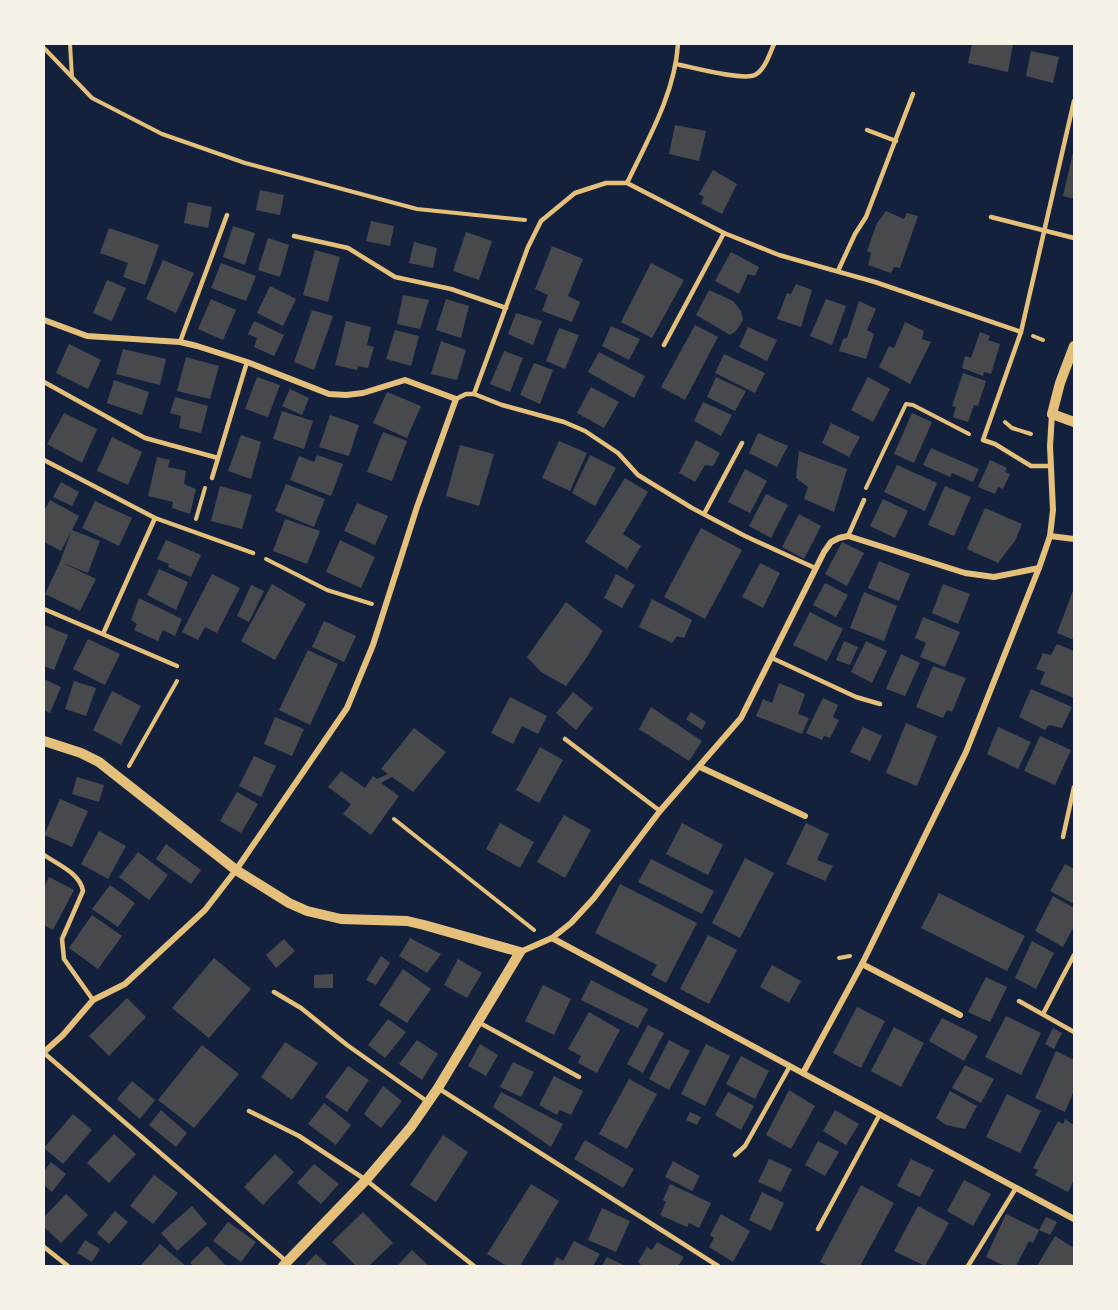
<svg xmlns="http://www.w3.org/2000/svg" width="1118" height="1310" font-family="Rubik,sans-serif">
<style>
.building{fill:#48494c}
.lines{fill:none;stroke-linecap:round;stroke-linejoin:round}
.path{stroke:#e5c07b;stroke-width:4}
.service{stroke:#e5c07b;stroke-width:4.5}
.minor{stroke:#e5c07b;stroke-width:6}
.tertiary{stroke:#e5c07b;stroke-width:10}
</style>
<rect width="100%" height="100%" fill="#14213d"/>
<g class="building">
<polygon points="972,44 1013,44 1008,72 968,63"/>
<polygon points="1031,51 1059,57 1053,83 1026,76"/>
<polygon points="675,125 706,131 699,161 669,154"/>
<polygon points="1074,148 1074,199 1063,196"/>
<polygon points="713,170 737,184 722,214 701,203 704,197 699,194"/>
<polygon points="260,190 284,195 280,215 256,210"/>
<polygon points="188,202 212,207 208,228 184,223"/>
<polygon points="886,211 904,219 907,213 918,216 900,268 894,267 891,273 868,265 871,253 867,251 877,223"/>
<polygon points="371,221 394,226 390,246 366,241"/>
<polygon points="233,226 255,233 245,265 223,257"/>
<polygon points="109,228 159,245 145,285 123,277 128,263 100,253"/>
<polygon points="466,232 492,241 479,280 453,271"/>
<polygon points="268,238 289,245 280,277 258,270"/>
<polygon points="414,242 437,248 433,268 409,263"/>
<polygon points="552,246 583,259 568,296 580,302 572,322 542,311 548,295 535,289"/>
<polygon points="315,250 340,257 328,302 303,295"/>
<polygon points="731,252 759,267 755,276 748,274 739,294 715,281"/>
<polygon points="163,260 194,273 176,313 146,299"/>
<polygon points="221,263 256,276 246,301 211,288"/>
<polygon points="651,263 684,280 652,338 621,322"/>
<polygon points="107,280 126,288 112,321 93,313"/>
<polygon points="796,284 812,290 801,327 777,319 787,293 791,294"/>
<polygon points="270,286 296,299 283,326 257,313"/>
<polygon points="709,290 733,301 741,311 743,320 736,331 730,335 696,315"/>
<polygon points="403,295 429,300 420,329 397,324"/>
<polygon points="211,299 236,310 223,340 198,329"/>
<polygon points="446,299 469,306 461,338 436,330"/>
<polygon points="826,299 846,306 832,345 810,336"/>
<polygon points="859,301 876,309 867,330 874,334 866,359 839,351 843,339 847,338"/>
<polygon points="312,310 333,316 314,370 294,362"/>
<polygon points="516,313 542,321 533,345 508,334"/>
<polygon points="254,321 284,335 274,356 254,347 257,338 248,334"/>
<polygon points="346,321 371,327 367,345 374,347 368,368 358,366 357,370 335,365"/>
<polygon points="905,322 924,331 922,339 931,342 910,384 879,367 889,346 894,348"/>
<polygon points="695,325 718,337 685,400 661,387"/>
<polygon points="611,326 640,339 629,360 602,346"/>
<polygon points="748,327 777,340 767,361 739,347"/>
<polygon points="559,328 579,335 565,369 546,361"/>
<polygon points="395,330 419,336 411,366 386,359"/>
<polygon points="980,332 990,336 988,340 1000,344 991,374 984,372 983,376 962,368 965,356 971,358"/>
<polygon points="441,341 466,350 457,380 431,374"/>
<polygon points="69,344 101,360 88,389 56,373"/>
<polygon points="123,349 166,359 160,385 116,374"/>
<polygon points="504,351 523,358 510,392 490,384"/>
<polygon points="599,352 645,376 634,398 588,372"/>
<polygon points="724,354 765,373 755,393 715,373"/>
<polygon points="186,357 219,366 210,399 177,391"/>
<polygon points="534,363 553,370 540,404 520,395"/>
<polygon points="963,373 986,381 978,406 974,405 968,422 953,417 956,407 952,406"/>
<polygon points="257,377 280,385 268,417 245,409"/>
<polygon points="716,377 746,391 735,411 707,397"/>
<polygon points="868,377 890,389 873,422 851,410"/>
<polygon points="114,380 149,392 142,415 107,403"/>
<polygon points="591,387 619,402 604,428 577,413"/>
<polygon points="290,389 309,398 302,415 282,406"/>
<polygon points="387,392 421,406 407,438 373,423"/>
<polygon points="175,397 208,406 201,433 179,428 181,416 170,413"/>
<polygon points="703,402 732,415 721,436 694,421"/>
<polygon points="282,411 313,421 304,449 273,439"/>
<polygon points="64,413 97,429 82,463 47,444"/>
<polygon points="912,413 932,422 914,463 894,454"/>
<polygon points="330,415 359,425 349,456 319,447"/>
<polygon points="831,423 860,437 849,457 822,443"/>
<polygon points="383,432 407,441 392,481 367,472"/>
<polygon points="758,433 788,446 777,467 749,453"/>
<polygon points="241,435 261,442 251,479 228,471"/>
<polygon points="112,437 142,452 128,485 97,471"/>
<polygon points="696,440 720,453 713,466 705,465 695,482 679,473"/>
<polygon points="559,441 587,453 570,491 542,478"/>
<polygon points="460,445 494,454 479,506 446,496"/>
<polygon points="931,448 979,469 973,482 952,473 950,477 923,465"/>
<polygon points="799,451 847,469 834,512 804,499 808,487 796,478"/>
<polygon points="317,455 343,464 331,496 290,480 299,456 314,462"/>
<polygon points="590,455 616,468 595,506 572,493"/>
<polygon points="157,457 170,460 168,467 186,471 184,484 196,489 190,514 172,508 173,502 148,496"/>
<polygon points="990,460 1007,468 1005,472 1010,474 1003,489 998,487 995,494 978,487"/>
<polygon points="897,465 937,483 925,511 884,492"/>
<polygon points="745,469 767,481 750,513 728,502"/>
<polygon points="625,478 648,492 623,534 641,546 627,569 585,542"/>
<polygon points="61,482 79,492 72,506 53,497"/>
<polygon points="286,484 325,499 314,527 275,511"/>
<polygon points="220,486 252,495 242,529 211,521"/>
<polygon points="945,486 971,497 954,536 928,525"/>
<polygon points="766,494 788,505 771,538 749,526"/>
<polygon points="883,499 908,511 895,538 870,526"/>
<polygon points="50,500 79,516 72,530 100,541 88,573 63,563 96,579 80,611 45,594 60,562 71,532 61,551 44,542 44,511"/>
<polygon points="95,501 132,518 119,546 82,528"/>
<polygon points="357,503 388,516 375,545 344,531"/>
<polygon points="985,508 1022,524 1015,541 998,563 967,549"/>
<polygon points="799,514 821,526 804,559 782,547"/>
<polygon points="285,519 320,531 307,564 273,551"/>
<polygon points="701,528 742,550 705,619 664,597"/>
<polygon points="166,540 201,555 191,577 168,567 169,564 157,559"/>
<polygon points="340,540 375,557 361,588 326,572"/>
<polygon points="842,542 864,553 847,586 825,574"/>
<polygon points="879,561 910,574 899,601 868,588"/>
<polygon points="760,563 780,573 763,608 742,597"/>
<polygon points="159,569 188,582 176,610 147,595"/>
<polygon points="212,574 240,588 217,633 205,627 198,640 182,632"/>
<polygon points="616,574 635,585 622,608 604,598"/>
<polygon points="825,583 848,595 836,617 813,605"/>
<polygon points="272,584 306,604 275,660 241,641"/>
<polygon points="943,584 970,594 958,624 932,613"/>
<polygon points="251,585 264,591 249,622 237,616"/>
<polygon points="1074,588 1074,640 1057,633"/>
<polygon points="864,592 897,606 884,641 850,628"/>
<polygon points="139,598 182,619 175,636 163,630 158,641 134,630 137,624 131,620"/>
<polygon points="652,599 692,620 684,638 677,636 672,643 639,627"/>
<polygon points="566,602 603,631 587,657 566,686 541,672 527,657"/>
<polygon points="810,612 843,629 827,661 793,645"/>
<polygon points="923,617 960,632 945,667 920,657 926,643 915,638"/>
<polygon points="324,621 356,636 344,662 312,647"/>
<polygon points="44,625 68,635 54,670 44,666"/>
<polygon points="88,639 120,654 105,685 73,669"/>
<polygon points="844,641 858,647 850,665 836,660"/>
<polygon points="866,641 887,651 872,683 851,672"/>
<polygon points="1057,644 1074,651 1074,698 1040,684 1045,672 1036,669 1043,653 1051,655"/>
<polygon points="308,650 338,664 310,725 279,710"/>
<polygon points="901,654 920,663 905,696 886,689"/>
<polygon points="933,666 966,678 952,712 947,710 943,718 916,707"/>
<polygon points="44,679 61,687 50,713 44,710"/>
<polygon points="74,681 96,688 86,716 65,709"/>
<polygon points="779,683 805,694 798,714 809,718 802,734 756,716 763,699 772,703"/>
<polygon points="1031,689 1072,707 1062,728 1049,725 1045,730 1019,717"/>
<polygon points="112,691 141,706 121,745 93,730"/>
<polygon points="573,692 593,708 576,730 556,713"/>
<polygon points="510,697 547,716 538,734 522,726 513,744 491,733"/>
<polygon points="823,698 838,705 833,717 839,720 830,738 824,736 822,740 806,733"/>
<polygon points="651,707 702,741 689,761 639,729"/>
<polygon points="691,712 706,722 702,730 686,719"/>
<polygon points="275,717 304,729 292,756 264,744"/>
<polygon points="906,723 937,736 917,786 886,773"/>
<polygon points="863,727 882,736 870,761 850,752"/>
<polygon points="998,727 1031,742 1018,769 987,754"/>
<polygon points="414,728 446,752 413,792 392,777 381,783 399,796 371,835 343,814 351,804 328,787 341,771 365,788 373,776 377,779 388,774 381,769"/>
<polygon points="1040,736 1071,750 1055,785 1024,771"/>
<polygon points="540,747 563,760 539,803 516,790"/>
<polygon points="254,756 276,766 261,797 239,786"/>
<polygon points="77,777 104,785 99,802 72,794"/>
<polygon points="237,792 258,804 241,833 220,821"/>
<polygon points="60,799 88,811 72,847 44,835"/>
<polygon points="564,815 591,830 565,878 537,862"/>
<polygon points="500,823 534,842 520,868 486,849"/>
<polygon points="682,823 723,845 708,875 666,854"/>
<polygon points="806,823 829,834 817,860 833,866 825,881 786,864"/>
<polygon points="99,831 126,846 108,879 81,864"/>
<polygon points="166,844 201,870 191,884 156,859"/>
<polygon points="138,852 168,875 149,900 119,877"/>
<polygon points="745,858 774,873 740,938 712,923"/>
<polygon points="651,859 714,891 702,914 638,882"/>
<polygon points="1065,864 1074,869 1074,904 1050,891"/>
<polygon points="49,877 74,890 53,930 44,925 44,887"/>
<polygon points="620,884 697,923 666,983 651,975 657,965 595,933"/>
<polygon points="110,885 135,903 118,927 92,909"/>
<polygon points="939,893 1025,936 1007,971 921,928"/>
<polygon points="1053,896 1074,908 1074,926 1063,947 1035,931"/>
<polygon points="92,915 122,936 98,969 69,948"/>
<polygon points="708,935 737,950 709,1004 680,989"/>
<polygon points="410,938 441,954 427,973 399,956"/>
<polygon points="284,939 295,951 276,968 266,955"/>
<polygon points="1032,941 1054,953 1036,989 1015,978"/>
<polygon points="381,956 390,963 376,985 366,980"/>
<polygon points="214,958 251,989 209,1038 172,1008"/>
<polygon points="458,959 482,973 467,998 444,985"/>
<polygon points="772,965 801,981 789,1003 760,987"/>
<polygon points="403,969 431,989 407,1023 379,1005"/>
<polygon points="333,974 333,988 314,988 314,975"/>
<polygon points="986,977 1007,987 990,1022 968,1012"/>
<polygon points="591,980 648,1009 638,1028 581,1000"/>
<polygon points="543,985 571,999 554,1035 525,1021"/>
<polygon points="127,998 146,1017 109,1056 89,1036"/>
<polygon points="857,1007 885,1021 861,1068 833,1053"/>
<polygon points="589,1012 620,1030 597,1073 578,1063 581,1056 568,1049"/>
<polygon points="1006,1016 1041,1033 1021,1075 985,1057"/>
<polygon points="942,1018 978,1036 964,1061 929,1041"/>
<polygon points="388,1019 406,1032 385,1058 368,1045"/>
<polygon points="648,1025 664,1033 643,1073 627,1064"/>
<polygon points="894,1027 924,1043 901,1087 871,1071"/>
<polygon points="1053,1028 1062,1033 1054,1049 1045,1044"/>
<polygon points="417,1040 438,1054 422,1080 399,1064"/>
<polygon points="669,1040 690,1051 669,1090 649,1079"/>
<polygon points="285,1042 318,1063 292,1100 261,1077"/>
<polygon points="480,1044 498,1055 486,1076 468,1066"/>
<polygon points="706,1044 730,1056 705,1106 681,1094"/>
<polygon points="202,1045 239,1074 194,1128 158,1100"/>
<polygon points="1056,1051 1074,1060 1074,1091 1065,1112 1035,1098"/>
<polygon points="741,1056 769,1071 755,1099 726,1084"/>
<polygon points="513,1062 534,1072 521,1097 500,1087"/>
<polygon points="965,1065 994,1079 981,1103 952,1088"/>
<polygon points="348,1066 369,1080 347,1112 325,1097"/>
<polygon points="554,1076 583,1091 571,1115 560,1110 557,1115 539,1105"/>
<polygon points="629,1079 657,1094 627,1149 599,1134"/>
<polygon points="132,1081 155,1100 140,1119 117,1099"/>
<polygon points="383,1086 402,1101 381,1128 364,1114"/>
<polygon points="789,1090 815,1106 791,1149 766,1135"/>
<polygon points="950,1091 977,1106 965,1129 946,1125 936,1118"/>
<polygon points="501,1092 563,1124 551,1147 493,1107"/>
<polygon points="728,1092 754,1106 741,1130 715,1115"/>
<polygon points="1007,1094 1041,1111 1020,1153 986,1137"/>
<polygon points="324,1103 351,1125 336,1145 308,1124"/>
<polygon points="161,1110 187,1133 176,1147 149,1125"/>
<polygon points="835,1110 859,1124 846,1145 823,1131"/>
<polygon points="690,1112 701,1117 697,1125 686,1120"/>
<polygon points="73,1114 92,1130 63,1164 44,1148"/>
<polygon points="1065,1119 1074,1125 1074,1180 1068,1192 1035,1175 1038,1170 1033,1168 1058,1121 1063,1124"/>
<polygon points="114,1134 136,1154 109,1183 87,1163"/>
<polygon points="443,1135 468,1152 436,1202 410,1185"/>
<polygon points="585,1140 634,1169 623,1188 574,1159"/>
<polygon points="818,1141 839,1152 825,1176 805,1165"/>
<polygon points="275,1154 294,1172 263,1205 244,1187"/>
<polygon points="769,1159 792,1169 781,1192 758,1182"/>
<polygon points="911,1159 934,1170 920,1197 897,1186"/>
<polygon points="673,1161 700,1176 692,1191 665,1177"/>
<polygon points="51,1162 66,1174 52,1192 44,1185 44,1171"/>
<polygon points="314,1164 339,1184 321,1204 297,1183"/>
<polygon points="154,1175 178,1193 153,1224 130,1206"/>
<polygon points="964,1180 991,1194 973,1226 947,1211"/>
<polygon points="531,1184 559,1201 520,1266 507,1266 487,1254"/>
<polygon points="670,1184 711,1203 699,1228 689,1223 687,1227 660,1215 666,1202 663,1200"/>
<polygon points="861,1185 894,1203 860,1266 828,1266 820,1262"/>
<polygon points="762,1192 784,1203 771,1231 749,1220"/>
<polygon points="66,1194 88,1215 61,1243 44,1227 44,1217"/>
<polygon points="192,1206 207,1224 177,1251 161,1233"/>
<polygon points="918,1206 949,1223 925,1266 894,1251"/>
<polygon points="602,1208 630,1221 616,1252 588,1240"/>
<polygon points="115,1211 128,1222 109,1244 97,1233"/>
<polygon points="363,1212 393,1243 369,1266 356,1266 332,1242"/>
<polygon points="721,1214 750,1231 733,1262 709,1247 714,1238 710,1235"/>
<polygon points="1006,1214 1039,1230 1033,1243 1029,1241 1016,1266 1005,1266 986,1257"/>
<polygon points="1046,1217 1057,1222 1050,1235 1039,1230"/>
<polygon points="228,1222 256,1242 241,1262 213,1241"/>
<polygon points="1055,1236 1074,1248 1074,1266 1037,1266"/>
<polygon points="85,1240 100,1249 92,1262 77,1253"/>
<polygon points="574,1241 600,1254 593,1266 552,1266 557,1257 563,1261"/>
<polygon points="657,1242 684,1257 678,1266 642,1266 638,1262 647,1247 652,1250"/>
<polygon points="160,1244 186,1266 140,1266"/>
<polygon points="207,1246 226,1266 194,1266 190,1263"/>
<polygon points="412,1250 429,1266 397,1266"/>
<polygon points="316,1254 329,1266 304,1266"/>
<polygon points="607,1257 626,1266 602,1266"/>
</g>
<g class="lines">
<g class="path">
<polyline points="70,44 72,77"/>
<polyline points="44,48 92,98 162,134 245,163 417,209 525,220"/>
<polyline points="1033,336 1043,340"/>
<polyline points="1005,422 1012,428 1031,434"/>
<polyline points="866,488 906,404 913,405 969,434"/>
<polyline points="196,519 205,488"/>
<polyline points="266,559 327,590 372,604"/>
<polyline points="129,766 177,681"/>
<polyline points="394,819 534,930"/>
<polyline points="839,958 850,956"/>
</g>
<g class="service">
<path d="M676,64C691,67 743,81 755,75C765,70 770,53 774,44"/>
<polyline points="867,130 896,141"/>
<path d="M627,183C648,139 675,93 678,44"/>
<polyline points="991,217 1074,238"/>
<polyline points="294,236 348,248 395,277 451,289 506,308"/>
<polyline points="838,271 855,234 866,217 913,94"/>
<polyline points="180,342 227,215"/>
<polyline points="664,345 724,233"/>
<polyline points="44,382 145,438 218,458"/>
<polyline points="474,394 528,247 541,221 575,193 606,183 627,183 724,233 779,255 875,282 1021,332"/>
<polyline points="456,399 466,394 474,394 502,405 564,422 585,431 618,453 638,475 692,508 745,536 815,568"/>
<polyline points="44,460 155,518 253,553"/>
<polyline points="1051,466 1031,466 995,444 983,440 1021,332 1074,101"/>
<polyline points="212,478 247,362"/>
<polyline points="704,514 742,443"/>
<polyline points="848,536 864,500"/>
<polyline points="44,609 177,666"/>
<polyline points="103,634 155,518"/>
<polyline points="772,658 856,697 880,704"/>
<polyline points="565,739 660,811"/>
<polyline points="1063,837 1074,787"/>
<path d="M44,855C57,864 80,873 83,891L62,939L64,959L93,1000"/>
<polyline points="274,992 301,1008 347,1045 428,1102"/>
<polyline points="1019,1001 1074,1032"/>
<polyline points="1043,1014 1074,955"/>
<polyline points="478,1022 579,1077"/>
<polyline points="44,1053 287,1262"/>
<polyline points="438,1088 718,1266"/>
<polyline points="249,1111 299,1136 366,1180 474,1266"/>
<polyline points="735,1155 745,1146 790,1066"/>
<polyline points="818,1229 880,1114"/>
<polyline points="44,1247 68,1266"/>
<polyline points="968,1266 1016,1188"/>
</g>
<g class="minor">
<polyline points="44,320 87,336 180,342 197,346 247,362 329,394 346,395 363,393 405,380 456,399 417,507 373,645 347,708 236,870 205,910 125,984 93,1000 63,1035 44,1052"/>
<polyline points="1050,536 1074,539"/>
<polyline points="700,767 805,816"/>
<polyline points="552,938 571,923 594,898 660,811 741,718 824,552 831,542 839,538 848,536 965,573 994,577 1039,568"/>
<polyline points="520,952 552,938 1074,1219"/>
<polyline points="862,964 960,1015"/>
<polyline points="803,1073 862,964 966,752 1039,568 1050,536 1053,510 1050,446 1052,414"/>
</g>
<g class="tertiary">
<polyline points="1074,346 1060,383 1052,414 1074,422"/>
<polyline points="44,741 81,753 99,762 236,870 289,903 307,911 341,919 407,921 424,925 520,952 438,1088 411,1127 366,1180 283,1266"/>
</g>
</g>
<rect width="1118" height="1310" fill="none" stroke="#f6f1e7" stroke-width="90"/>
</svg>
